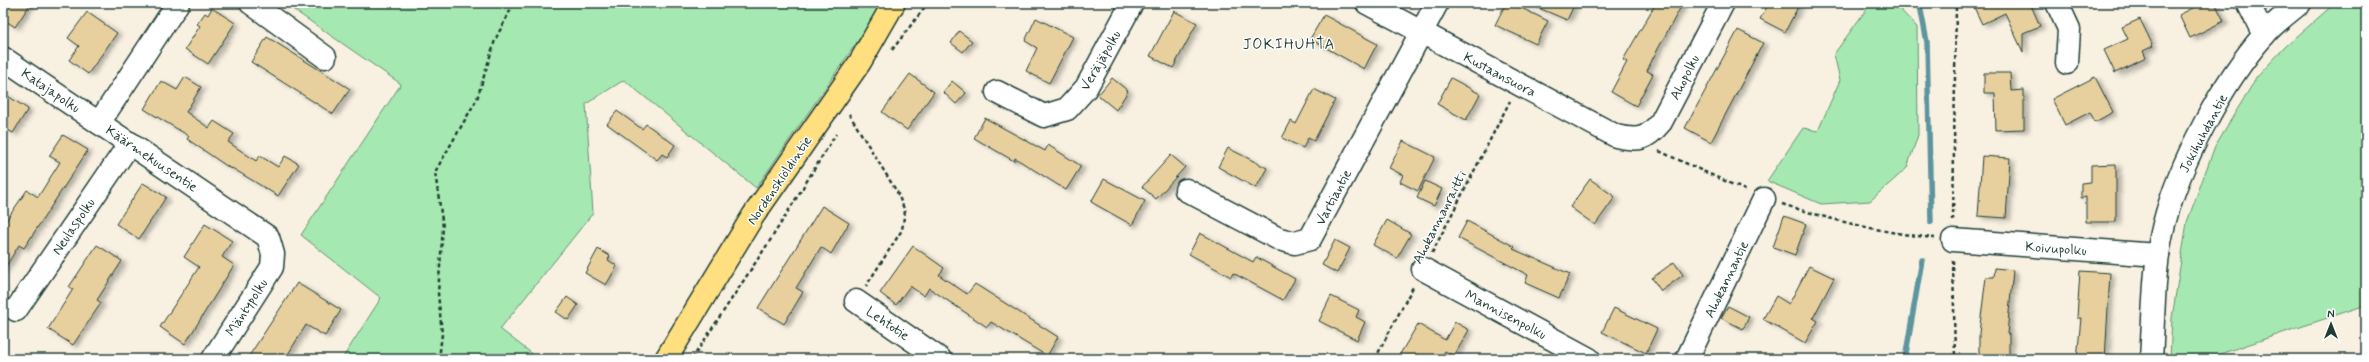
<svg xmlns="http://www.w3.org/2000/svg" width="2369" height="362" font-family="Mynerve,sans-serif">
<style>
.green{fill:#a6e8b1;stroke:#629272}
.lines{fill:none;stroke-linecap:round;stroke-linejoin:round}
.stream{stroke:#5d959f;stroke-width:5.5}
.building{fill:#e8d09e;stroke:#1f3d34;filter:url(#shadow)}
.minor-casing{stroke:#1f3d34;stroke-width:25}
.major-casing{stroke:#1f3d34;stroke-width:25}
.path{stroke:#1f3d34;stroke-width:2.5;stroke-dasharray:4 3;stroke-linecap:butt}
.minor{stroke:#fff;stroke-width:22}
.major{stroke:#ffdf80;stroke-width:22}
.labels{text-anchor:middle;stroke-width:3;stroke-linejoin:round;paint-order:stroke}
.street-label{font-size:14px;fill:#1f3d34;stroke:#fff}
.neighbourhood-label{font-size:15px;letter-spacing:1px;fill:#1f3d34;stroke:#fff}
</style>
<defs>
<filter id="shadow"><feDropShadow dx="4.5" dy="2.5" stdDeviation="2" flood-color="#0004"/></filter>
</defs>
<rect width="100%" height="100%" fill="#f8f1e2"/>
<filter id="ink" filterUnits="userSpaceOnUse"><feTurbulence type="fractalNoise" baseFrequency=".025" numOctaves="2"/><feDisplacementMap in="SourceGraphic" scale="8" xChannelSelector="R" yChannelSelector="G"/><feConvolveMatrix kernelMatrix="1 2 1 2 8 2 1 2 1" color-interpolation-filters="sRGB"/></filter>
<g filter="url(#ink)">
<g class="green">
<polygon points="296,3 884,3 756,188 624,80 586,104 593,213 500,329 539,359 342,359 381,298 301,235 401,84 291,8"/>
<polygon points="1871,3 1894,3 1917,27 1918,135 1907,168 1870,201 1821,204 1767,181 1803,128 1818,131 1840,80 1834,54"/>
<polygon points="2335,3 2366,3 2366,305 2205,359 2170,359 2172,318 2187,222 2215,146 2257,77 2285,47"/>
</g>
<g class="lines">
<g class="stream">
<polyline points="1916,3 1920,6 1927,42 1931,222"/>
<polyline points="1905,359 1922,260"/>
</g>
</g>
<g class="building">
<polygon points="3,3 31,3 15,27 3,19"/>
<polygon points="1506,3 1511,3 1548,21 1536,44 1495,25"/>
<polygon points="1527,3 1575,3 1567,20"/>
<polygon points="1656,3 1683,3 1653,58 1647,71 1653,74 1636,106 1611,92 1627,62 1623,60"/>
<polygon points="1769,3 1800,3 1785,32 1760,19"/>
<polygon points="1972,3 2030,3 2040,26 2023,33 2023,52 2005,13 1982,24"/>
<polygon points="2203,3 2215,3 2224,21 2190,38 2179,15"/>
<polygon points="212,8 235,23 208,64 185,49 200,26 197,24 205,13 208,15"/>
<polygon points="1174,11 1197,23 1173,68 1150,56"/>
<polygon points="87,12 117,33 88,74 69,60 79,46 68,38"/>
<polygon points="1324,15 1377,44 1364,69 1310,39"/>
<polygon points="1036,18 1073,37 1049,83 1026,71 1037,48 1025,41"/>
<polygon points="2140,19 2153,46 2143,51 2146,58 2115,73 2104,50 2128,39 2122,27"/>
<polygon points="1738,30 1763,43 1711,142 1685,128"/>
<polygon points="959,31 972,41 963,52 951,43"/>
<polygon points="267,37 350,89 333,114 251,62"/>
<polygon points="1984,73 2010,73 2011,91 2024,90 2024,129 1996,130 1995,93 1984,93"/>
<polygon points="910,74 934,92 907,130 882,112"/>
<polygon points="185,77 201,87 186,112 209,128 214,121 234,134 228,142 256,161 260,156 278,167 285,156 299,164 278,196 232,168 231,169 187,139 189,136 144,109 161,81 177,90"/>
<polygon points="2095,77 2113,112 2095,122 2090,112 2065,125 2052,99"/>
<polygon points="1112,78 1128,91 1116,110 1098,95"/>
<polygon points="1451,78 1480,94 1466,120 1437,104"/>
<polygon points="952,81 966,93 956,104 943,92"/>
<polygon points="1314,89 1335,100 1314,141 1308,138 1303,148 1282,138 1291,121 1296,124"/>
<polygon points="3,93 28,109 13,133 3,127"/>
<polygon points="617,111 642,129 646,124 675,145 667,157 662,154 657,160 607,124"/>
<polygon points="985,118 1045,151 1048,145 1081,166 1066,190 1015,158 1014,161 974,138"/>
<polygon points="63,135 88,150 24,248 19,245 3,271 3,225 27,190 38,197 60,162 49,156"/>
<polygon points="1403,141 1435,157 1418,191 1400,182 1403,175 1389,168"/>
<polygon points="1228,148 1267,168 1256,188 1218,167"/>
<polygon points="1171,155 1185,167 1156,199 1142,187"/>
<polygon points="1982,156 2010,158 2006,218 1978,216"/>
<polygon points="2116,164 2116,222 2086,222 2086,197 2081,198 2081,183 2091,182 2091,165"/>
<polygon points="1104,179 1145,201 1132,225 1091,202"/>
<polygon points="1590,179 1615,197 1595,225 1570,207"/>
<polygon points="1425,181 1442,189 1434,206 1417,198"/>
<polygon points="143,183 166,197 139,239 116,224"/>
<polygon points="822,206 849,223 831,254 821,247 796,288 803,292 784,324 758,308"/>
<polygon points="1784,216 1806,224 1795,255 1773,247"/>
<polygon points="1387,220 1411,234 1397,258 1373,245"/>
<polygon points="1467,221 1515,247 1513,249 1570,274 1559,298 1525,283 1528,275 1458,238"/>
<polygon points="205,224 232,241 222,257 234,265 185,344 160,327 199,267 184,257"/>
<polygon points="1200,233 1253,262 1256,257 1295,279 1283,300 1233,273 1231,277 1189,254"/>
<polygon points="1335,240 1350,248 1337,273 1322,265"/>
<polygon points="97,245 122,261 97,300 101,303 73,345 48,329 73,289 69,287"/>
<polygon points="913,246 944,268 939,275 967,294 975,284 1058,337 1047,356 991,322 987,327 929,288 924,296 910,286 896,305 880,293"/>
<polygon points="598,249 610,256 608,260 617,266 606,285 585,273"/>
<polygon points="1674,262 1683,275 1661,291 1652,278"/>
<polygon points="1809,266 1834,278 1813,318 1818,321 1805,343 1763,319 1776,296 1789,304"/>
<polygon points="1995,268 2013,270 2007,334 2009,334 2009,359 1979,359 1979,333 1986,277 1994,277"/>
<polygon points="2080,271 2110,273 2105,359 2077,359 2081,318 2077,318"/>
<polygon points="297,283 341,310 325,336 306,325 285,359 247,359"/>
<polygon points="1331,296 1359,310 1356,317 1365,322 1357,340 1319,321"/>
<polygon points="567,297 578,305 568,320 556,312"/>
<polygon points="1728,306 1749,317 1743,329 1721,318"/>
<polygon points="1614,308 1657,329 1646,353 1602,332"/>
<polygon points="1455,322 1469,330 1454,356 1445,351 1440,359 1397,359 1418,324 1445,340"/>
</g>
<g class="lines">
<g class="minor-casing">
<g id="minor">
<polyline points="178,3 99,123 268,237 273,254 272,267 213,359"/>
<polyline points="251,3 325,57"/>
<path d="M1367,3L1616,136C1639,141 1646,140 1661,122L1723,3"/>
<polyline points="2057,3 2069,29 2067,63"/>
<polyline points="2248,3 2264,35"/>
<polyline points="3,58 99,123"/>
<polyline points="997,92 1044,116 1067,109 1086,88 1132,3"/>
<polyline points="1186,190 1279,239 1295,243 1310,239 1437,3"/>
<polyline points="1953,240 2158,255"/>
<polyline points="1423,269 1589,359"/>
<polyline points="856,301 940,359"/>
<polyline points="16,310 130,143"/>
<polyline points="1687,359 1764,199"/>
<path d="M2151,359C2154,314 2153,267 2164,224C2179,164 2223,81 2264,35C2274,23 2288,13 2300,3"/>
</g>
</g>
<g class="major-casing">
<polyline id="major" points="666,359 753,216 860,62 894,3"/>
</g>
<g class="path">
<polyline points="892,50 928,3"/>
<polyline points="849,114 897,192 905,211 902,230 866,286"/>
<polyline points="1659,151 1747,191"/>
<path d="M1782,204C1832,220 1882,233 1935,238"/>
<polyline points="1953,221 1956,3"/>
<polyline points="1432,253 1510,101"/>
<polyline points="1953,260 1955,359"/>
<polyline points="439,359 442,334 438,293 443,227 435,172 477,99 495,40 514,3"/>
<polyline points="692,359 771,239 836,134"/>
<polyline points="1375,359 1414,285"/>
<polyline points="2342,359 2346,359"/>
</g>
<use href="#minor" class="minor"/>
<use href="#major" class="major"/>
</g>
</g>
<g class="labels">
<g class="street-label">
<text transform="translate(1100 60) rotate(-60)" y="5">Veräjäpolku</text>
<text transform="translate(1500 74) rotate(28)" y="5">Kustaansuora</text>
<text transform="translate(1684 77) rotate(-63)" y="5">Ahopolku</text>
<text transform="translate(51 90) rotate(34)" y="5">Katajapolku</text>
<text transform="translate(2203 133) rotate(-62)" y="5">Jokihuhdantie</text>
<text transform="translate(152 158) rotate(34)" y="5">Käärmekuusentie</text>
<text transform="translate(779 180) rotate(-56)" y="5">Nordenskiöldintie</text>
<text transform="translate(1333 197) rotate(-62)" y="5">Vartiantie</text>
<text transform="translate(1439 217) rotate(-63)" y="5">Ahokannanraitti</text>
<text transform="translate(73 226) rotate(-56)" y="5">Neulaspolku</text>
<text transform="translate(2056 248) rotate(4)" y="5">Koivupolku</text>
<text transform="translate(1726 279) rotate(-64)" y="5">Ahokannantie</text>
<text transform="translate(246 307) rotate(-57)" y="5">Mäntypolku</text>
<text transform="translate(1506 314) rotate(28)" y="5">Mannisenpolku</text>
<text transform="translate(888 323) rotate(34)" y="5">Lehtotie</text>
</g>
<g class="neighbourhood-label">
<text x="1289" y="49">JOKIHUHTA</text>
</g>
</g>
<rect width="2369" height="362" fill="none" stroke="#fff" stroke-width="16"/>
<rect x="8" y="8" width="2353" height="346" fill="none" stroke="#1f3d34" stroke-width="1.5" filter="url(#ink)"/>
<g transform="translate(2331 324)" stroke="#ffffff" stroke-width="3" paint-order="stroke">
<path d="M0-3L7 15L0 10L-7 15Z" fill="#1f3d34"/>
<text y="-6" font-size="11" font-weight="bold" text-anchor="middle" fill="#1f3d34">N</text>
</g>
</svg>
